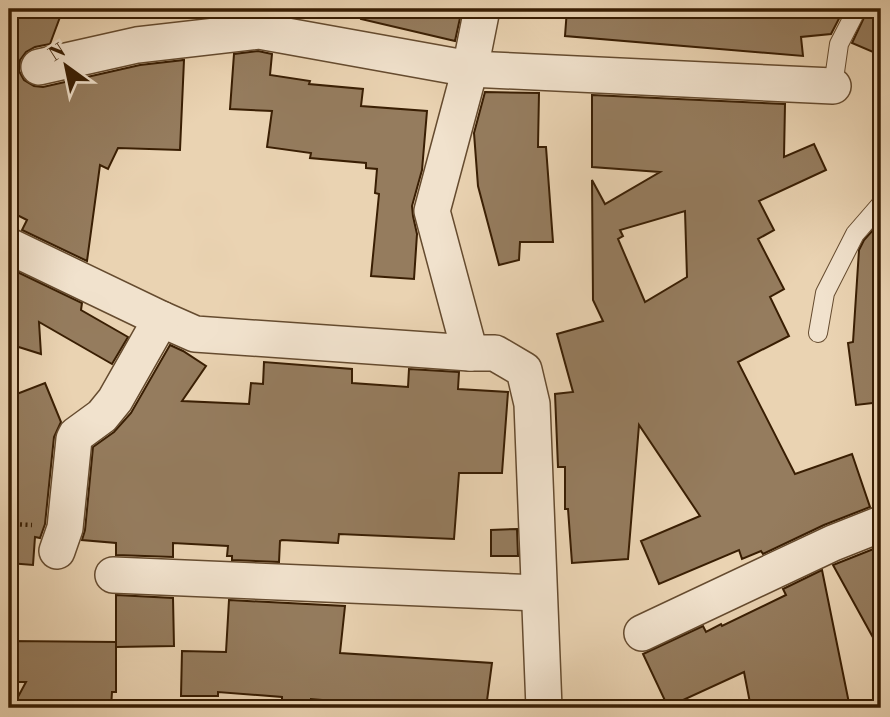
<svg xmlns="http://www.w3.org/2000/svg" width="890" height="717" font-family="'Libre Bodoni',serif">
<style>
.building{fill:#957c5e;stroke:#391e03;stroke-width:2;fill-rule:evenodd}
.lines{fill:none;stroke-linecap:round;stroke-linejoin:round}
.lane-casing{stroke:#654b2f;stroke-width:20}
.street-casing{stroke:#654b2f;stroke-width:38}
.path{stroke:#391e03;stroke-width:4.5;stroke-dasharray:2 3.5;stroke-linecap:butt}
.lane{stroke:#f1e2cd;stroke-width:18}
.street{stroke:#f1e2cd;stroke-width:35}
</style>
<rect width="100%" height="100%" fill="#ead3b2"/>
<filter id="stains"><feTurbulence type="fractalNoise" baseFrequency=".00286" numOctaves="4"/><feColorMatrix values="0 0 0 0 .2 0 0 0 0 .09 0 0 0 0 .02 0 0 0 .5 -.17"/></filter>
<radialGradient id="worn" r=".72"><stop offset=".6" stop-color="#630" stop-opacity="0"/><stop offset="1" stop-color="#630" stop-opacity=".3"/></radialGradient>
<g class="building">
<polygon points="9,9 63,9 50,44 35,47 26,52 20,60 19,71 24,80 34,86 43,87 140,65 184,60 180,150 118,148 108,169 100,165 87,261 22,230 27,220 9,211"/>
<polygon points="362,9 462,9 455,41 361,19"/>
<polygon points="567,9 844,9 831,34 801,37 803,56 565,36"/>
<polygon points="868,9 881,9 881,33 873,52 852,43"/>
<polygon points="258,51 272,54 270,75 310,81 309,84 363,89 361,106 427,111 422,170 412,206 413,216 417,234 414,279 371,276 379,194 375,193 377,169 366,168 366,163 310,158 311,153 267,147 272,111 230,109 234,54"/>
<polygon points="485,92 539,93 538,147 546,147 553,242 520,242 519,260 499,265 478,186 474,133"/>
<path d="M592,95L785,104L784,157L814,144L826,170L759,201L774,230L758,239L784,289L770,297L789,336L738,362L795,474L852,454L870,507L824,525L763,554L761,551L742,559L739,550L659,584L641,541L700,516L639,425L628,559L572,563L568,509H565V467H558L555,394L573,392L557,334L603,321L593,300L592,180L605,204L660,172L592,167ZM685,211L687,277L645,302L618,239L623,236L620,230Z"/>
<polygon points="881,221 881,402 856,405 848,343 853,342 859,250 864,240"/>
<polygon points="9,268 82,303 81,310 128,337 112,364 39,322 41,354 9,344"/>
<polygon points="170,345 183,351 206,366 182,401 249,404 251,383 263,384 264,362 352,369 352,383 408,387 409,369 459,372 458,389 508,392 502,473 459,473 454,539 339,534 338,543 282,540 280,541 279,562 232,560 232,556 227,556 228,546 173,543 173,557 116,555 116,543 82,540 85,530 93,447 114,432 131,413"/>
<polygon points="45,383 61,422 54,437 45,524 40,538 35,537 33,565 9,563 9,397"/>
<polygon points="517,529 518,556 491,556 491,530"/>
<polygon points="881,546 881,652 833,565"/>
<polygon points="822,570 850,708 751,708 744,672 668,707 643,654 703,626 706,632 721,624 722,626 786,595 783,589"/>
<polygon points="116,595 173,598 174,646 116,647 116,643 116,692 112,692 111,708 12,708 26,682 9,682 9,641 116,642"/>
<polygon points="229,600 345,606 340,653 492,663 486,708 371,708 371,704 311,699 311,704 282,701 282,697 218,692 218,696 181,696 182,651 226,652"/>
</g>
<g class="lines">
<g class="lane-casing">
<g id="lane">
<polyline points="833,86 839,44 857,9"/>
<polyline points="818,333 825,293 855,234 881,204"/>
</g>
</g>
<g class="street-casing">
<g id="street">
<polyline points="39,67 137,45 259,31 470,69 833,86"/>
<polyline points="9,246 161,319 195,334 470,353 495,353 524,370 532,404 544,708"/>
<polyline points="470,353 432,211 470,69 482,9"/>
<polyline points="57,551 65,528 74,439 76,435 102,416 115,400 161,319"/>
<polyline points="113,575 538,593"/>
<polyline points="642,633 833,543 881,524"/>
</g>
</g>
<polyline class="path" points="9,524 32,525"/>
<use href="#lane" class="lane"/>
<use href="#street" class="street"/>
</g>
<rect width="890" height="717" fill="none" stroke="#ead3b2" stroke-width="35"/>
<rect x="10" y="10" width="869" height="696" fill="none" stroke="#391e03" stroke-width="3.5"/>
<rect x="18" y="18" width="855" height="682" fill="none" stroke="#391e03" stroke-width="2"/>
<g transform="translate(66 66) rotate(327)" stroke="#f1e2cd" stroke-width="5" paint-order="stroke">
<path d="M0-5L12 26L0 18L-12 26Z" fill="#391e03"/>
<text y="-10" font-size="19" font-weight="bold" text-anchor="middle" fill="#391e03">N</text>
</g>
<rect width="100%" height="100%" filter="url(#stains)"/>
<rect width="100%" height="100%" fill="url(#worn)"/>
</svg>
